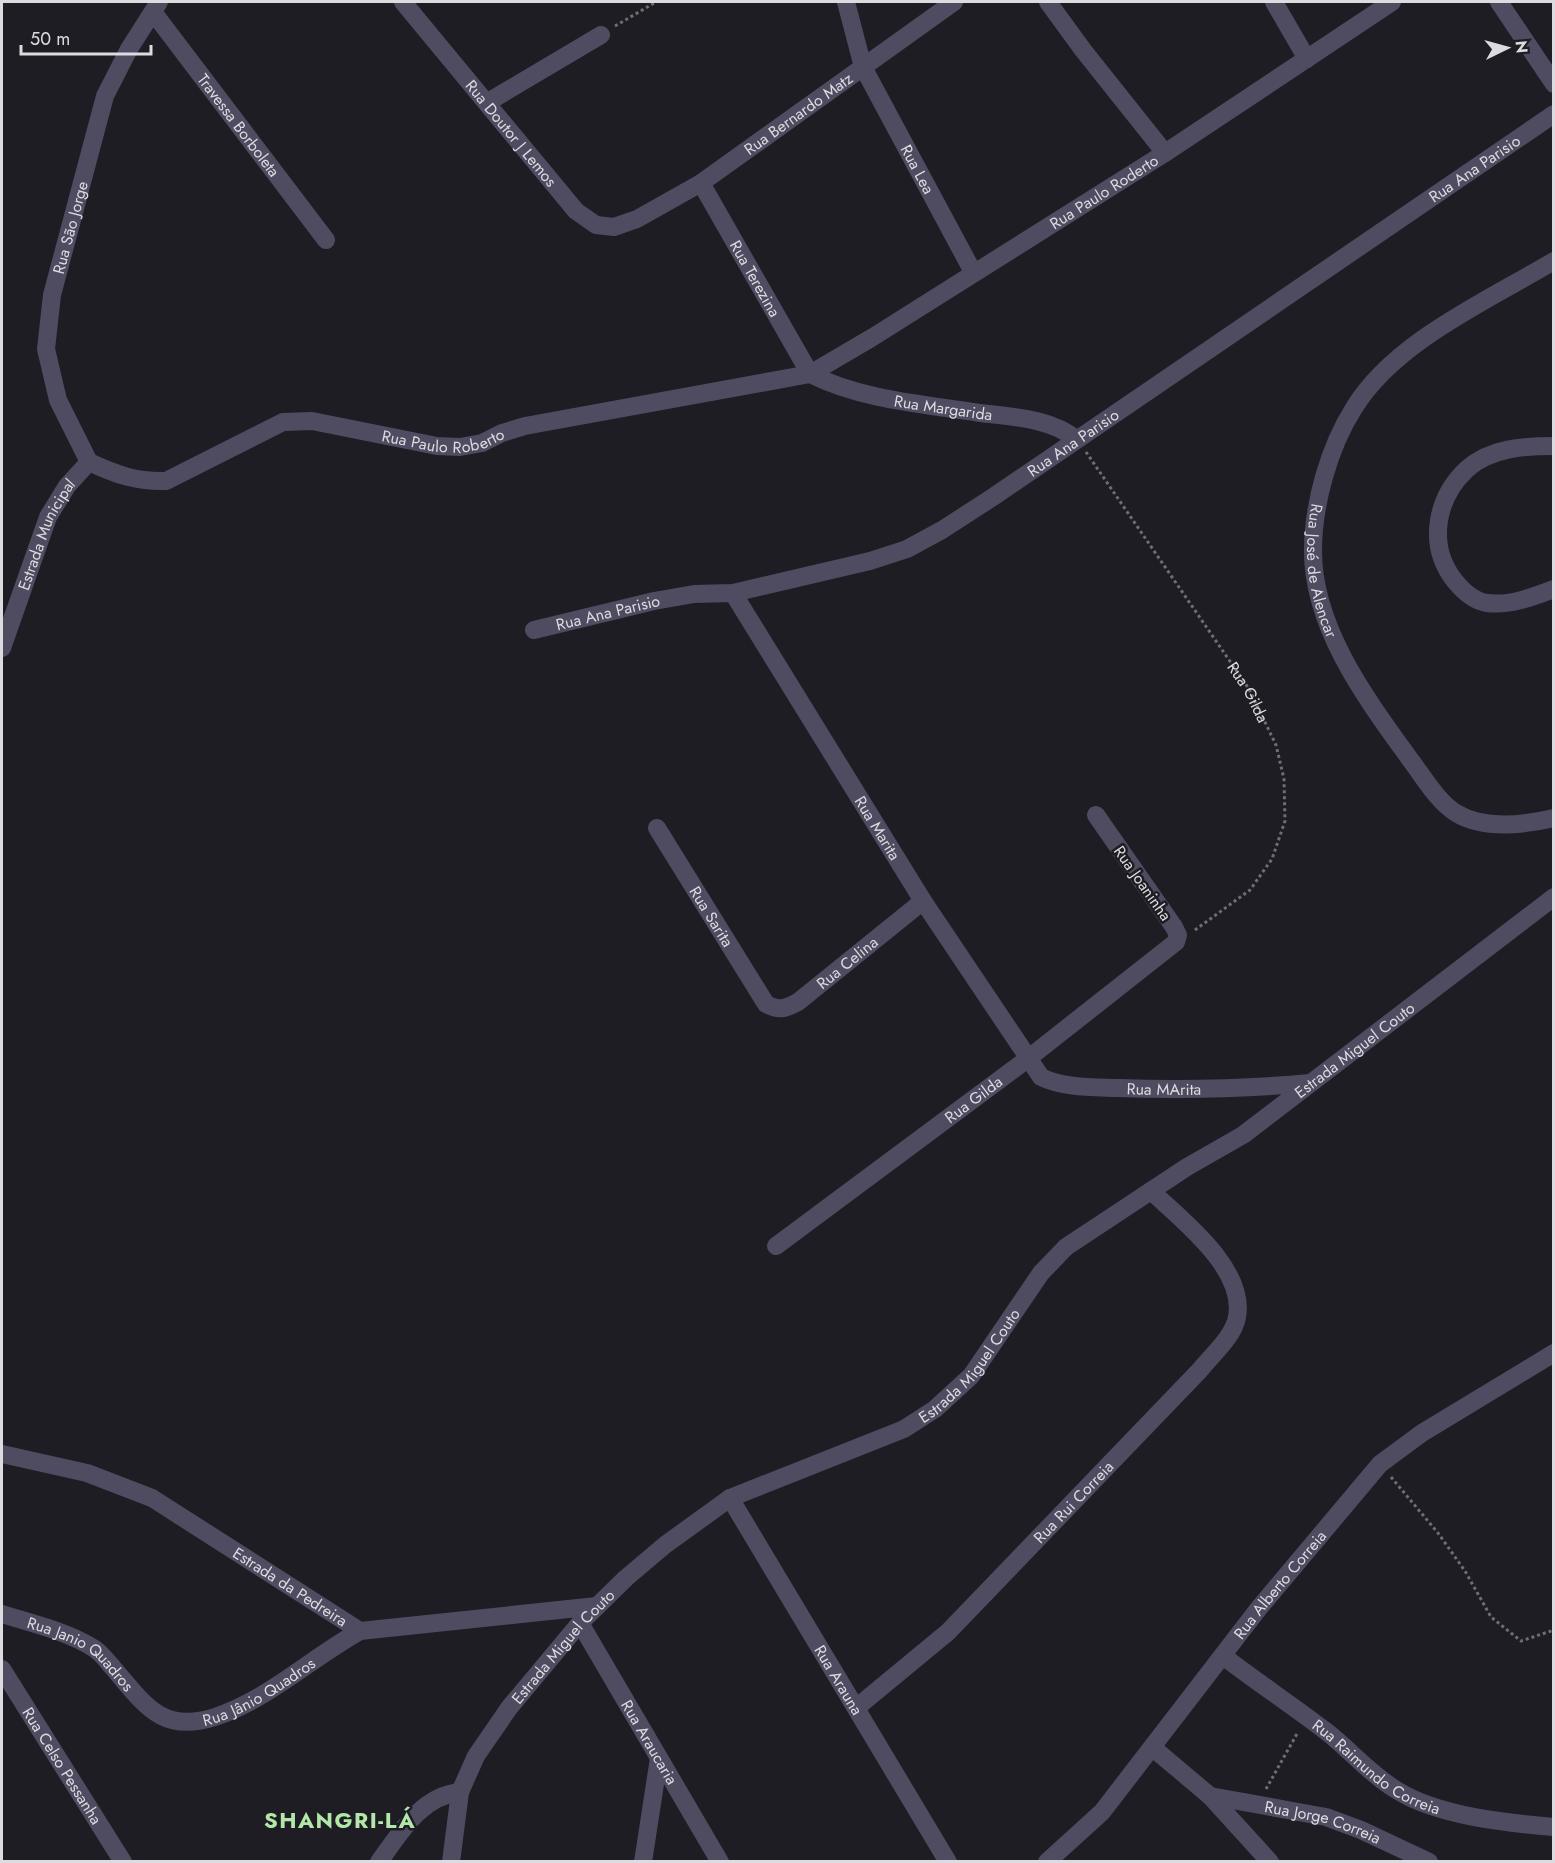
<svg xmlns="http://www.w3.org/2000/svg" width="1555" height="1863" font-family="Jost,sans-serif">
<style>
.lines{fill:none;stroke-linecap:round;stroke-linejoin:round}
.path{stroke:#6f6e73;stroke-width:3;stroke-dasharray:3 3;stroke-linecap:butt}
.minor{stroke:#4f4c62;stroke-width:18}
.labels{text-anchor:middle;stroke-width:5;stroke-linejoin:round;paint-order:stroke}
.street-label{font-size:16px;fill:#dcdce0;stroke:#1e1d23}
.district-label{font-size:22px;font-weight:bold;letter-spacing:1.5px;fill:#b3e7a9;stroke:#1e1d23}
</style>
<rect width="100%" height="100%" fill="#1e1d23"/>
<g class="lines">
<g class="path">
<polyline points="615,26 656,2"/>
<path id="s1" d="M1086,452L1249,689L1276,745L1284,779L1285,821L1272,859L1250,890L1195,930"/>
<polyline points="1391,1477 1438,1533 1465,1571 1491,1617 1521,1641 1554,1630"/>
<polyline points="1266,1789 1298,1732"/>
</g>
<g class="minor">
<path id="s2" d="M403,2L576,211L596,225L614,227L637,219L701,183L954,2"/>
<path id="s3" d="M846,2L863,67L973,272"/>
<polyline points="1048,2 1083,50 1165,153"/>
<polyline points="1274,2 1307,59"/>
<polyline points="1499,2 1554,84"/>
<path id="s4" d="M153,12L326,240"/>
<polyline points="488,102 601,35"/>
<path id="s5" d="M701,183L810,374C862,400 923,404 980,413C1013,417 1050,418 1076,439"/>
<path id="s6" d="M1554,261C1488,300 1394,342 1354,408C1329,447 1313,504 1313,551C1313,628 1366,698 1409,758C1423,776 1436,800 1456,813C1484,830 1524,825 1554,818"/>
<path d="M1554,446C1524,446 1490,448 1467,469C1436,498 1427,545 1454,580C1462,590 1473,601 1487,603C1509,606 1533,597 1554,589"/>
<path id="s7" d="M89,462C115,474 136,482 166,481L283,422L312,421L437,446L460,447L482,443L502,433L525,426L810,374L873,337L1165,153L1392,2"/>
<path id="s8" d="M89,462L58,400L46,349L52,295L105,96L129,49L159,2"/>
<path id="s9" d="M733,593L923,901L1041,1077C1063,1088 1094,1087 1118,1088C1182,1090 1246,1089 1310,1083"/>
<path id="s10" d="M534,630L654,601L694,594L733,593L870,561L907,549L942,530L993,497L1554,114"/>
<path id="s11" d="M2,648L48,517L67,486L89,462"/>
<path id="s12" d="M657,828L766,1004C779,1011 785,1009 798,1002L923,901"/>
<path id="s13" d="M776,1246L1030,1057L1176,942L1178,935L1174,927L1096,815"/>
<path id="s14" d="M2,1454L87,1473L152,1498L360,1631L597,1606"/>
<path id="s15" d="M730,1498L948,1862"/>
<path id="s16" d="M2,1614C33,1624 67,1631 95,1649C102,1654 108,1662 114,1669C145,1705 162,1734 215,1717C269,1699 311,1658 360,1631"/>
<path id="s17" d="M580,1623L720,1862"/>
<path id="s18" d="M1223,1656C1257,1682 1293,1706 1327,1732C1351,1751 1371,1775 1398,1791C1439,1816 1506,1823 1554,1827"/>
<path id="s19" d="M2,1669L123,1862"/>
<path id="s20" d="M856,1708L948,1632L1200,1370C1212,1355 1234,1336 1237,1317C1246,1269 1182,1220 1151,1191"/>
<polyline points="1153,1748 1210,1796 1270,1862"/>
<path id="s21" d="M1210,1796L1326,1817L1361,1830L1429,1862"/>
<path d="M379,1862C400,1833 421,1796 460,1792"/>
<path id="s22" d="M451,1862L460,1792L476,1756L509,1708L580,1623L626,1578L665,1545L730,1498L904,1429L935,1409L971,1376L1041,1273L1066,1247L1187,1167L1243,1135L1554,897"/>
<polyline points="643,1862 659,1758"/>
<path id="s23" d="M1047,1862L1102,1812L1259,1608L1380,1464L1422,1433L1554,1353"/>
</g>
</g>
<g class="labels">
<g class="street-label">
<text dy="6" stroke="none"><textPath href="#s2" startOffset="531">Rua Bernardo Matz</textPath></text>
<text dy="6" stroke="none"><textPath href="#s4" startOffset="142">Travessa Borboleta</textPath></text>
<text dy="6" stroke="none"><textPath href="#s2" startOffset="170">Rua Doutor J Lemos</textPath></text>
<text dy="6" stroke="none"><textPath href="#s10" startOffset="1066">Rua Ana Parisio</textPath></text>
<text dy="6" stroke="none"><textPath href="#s3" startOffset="183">Rua Lea</textPath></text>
<text dy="6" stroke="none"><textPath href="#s7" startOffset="1095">Rua Paulo Roderto</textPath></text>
<text dy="6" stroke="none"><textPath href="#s8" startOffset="246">Rua São Jorge</textPath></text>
<text dy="6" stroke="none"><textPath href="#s5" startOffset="110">Rua Terezina</textPath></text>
<text dy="6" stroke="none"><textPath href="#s5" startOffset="358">Rua Margarida</textPath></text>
<text dy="6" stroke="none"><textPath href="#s7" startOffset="374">Rua Paulo Roberto</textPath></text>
<text dy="6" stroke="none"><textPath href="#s10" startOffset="580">Rua Ana Parisio</textPath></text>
<text dy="6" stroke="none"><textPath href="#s11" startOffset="122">Estrada Municipal</textPath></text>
<text dy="6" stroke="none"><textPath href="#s6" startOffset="422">Rua José de Alencar</textPath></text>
<text dy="6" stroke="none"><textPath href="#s10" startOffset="76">Rua Ana Parisio</textPath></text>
<text dy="6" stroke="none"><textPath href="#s1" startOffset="290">Rua Gilda</textPath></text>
<text dy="6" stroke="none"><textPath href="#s9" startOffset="276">Rua Marita</textPath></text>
<text transform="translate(1143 883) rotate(55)" y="6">Rua Joaninha</text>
<text dy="6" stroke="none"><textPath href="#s12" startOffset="104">Rua Sarita</textPath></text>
<text dy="6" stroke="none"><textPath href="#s12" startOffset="304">Rua Celina</textPath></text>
<text dy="6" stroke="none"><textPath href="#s22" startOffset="1258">Estrada Miguel Couto</textPath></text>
<text dy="6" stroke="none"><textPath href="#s9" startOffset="698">Rua MArita</textPath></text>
<text dy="6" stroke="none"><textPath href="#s13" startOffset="246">Rua Gilda</textPath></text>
<text dy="6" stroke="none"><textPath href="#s22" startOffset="754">Estrada Miguel Couto</textPath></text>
<text dy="6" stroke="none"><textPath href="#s20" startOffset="300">Rua Rui Correia</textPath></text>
<text dy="6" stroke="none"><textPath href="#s23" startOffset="363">Rua Alberto Correia</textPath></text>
<text dy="6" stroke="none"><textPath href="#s14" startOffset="321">Estrada da Pedreira</textPath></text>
<text dy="6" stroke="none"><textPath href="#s22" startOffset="250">Estrada Miguel Couto</textPath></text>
<text dy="6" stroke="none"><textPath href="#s16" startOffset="90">Rua Janio Quadros</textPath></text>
<text dy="6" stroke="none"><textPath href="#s15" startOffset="212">Rua Arauna</textPath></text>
<text dy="6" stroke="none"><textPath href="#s16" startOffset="300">Rua Jânio Quadros</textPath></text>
<text dy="6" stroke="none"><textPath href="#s17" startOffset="138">Rua Araucaria</textPath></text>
<text dy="6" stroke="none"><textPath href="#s18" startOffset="190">Rua Raimundo Correia</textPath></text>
<text dy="6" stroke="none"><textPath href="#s19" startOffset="114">Rua Celso Pessanha</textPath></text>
<text dy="6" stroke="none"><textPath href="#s21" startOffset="116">Rua Jorge Correia</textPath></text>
</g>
<g class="district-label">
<text x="340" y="1828">SHANGRI-LÁ</text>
</g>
</g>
<rect width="1555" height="1863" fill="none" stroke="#dcdce0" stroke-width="6"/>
<g transform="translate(1507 48) rotate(85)" stroke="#1e1d23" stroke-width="4.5" paint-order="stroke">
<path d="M0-4.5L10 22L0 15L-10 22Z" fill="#dcdce0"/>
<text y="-9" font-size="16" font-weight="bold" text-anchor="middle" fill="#dcdce0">N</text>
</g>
<path d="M21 45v9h130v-9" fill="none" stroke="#dcdce0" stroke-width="3"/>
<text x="30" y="45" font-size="18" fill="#dcdce0" stroke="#1e1d23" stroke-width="4.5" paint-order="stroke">50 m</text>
</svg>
